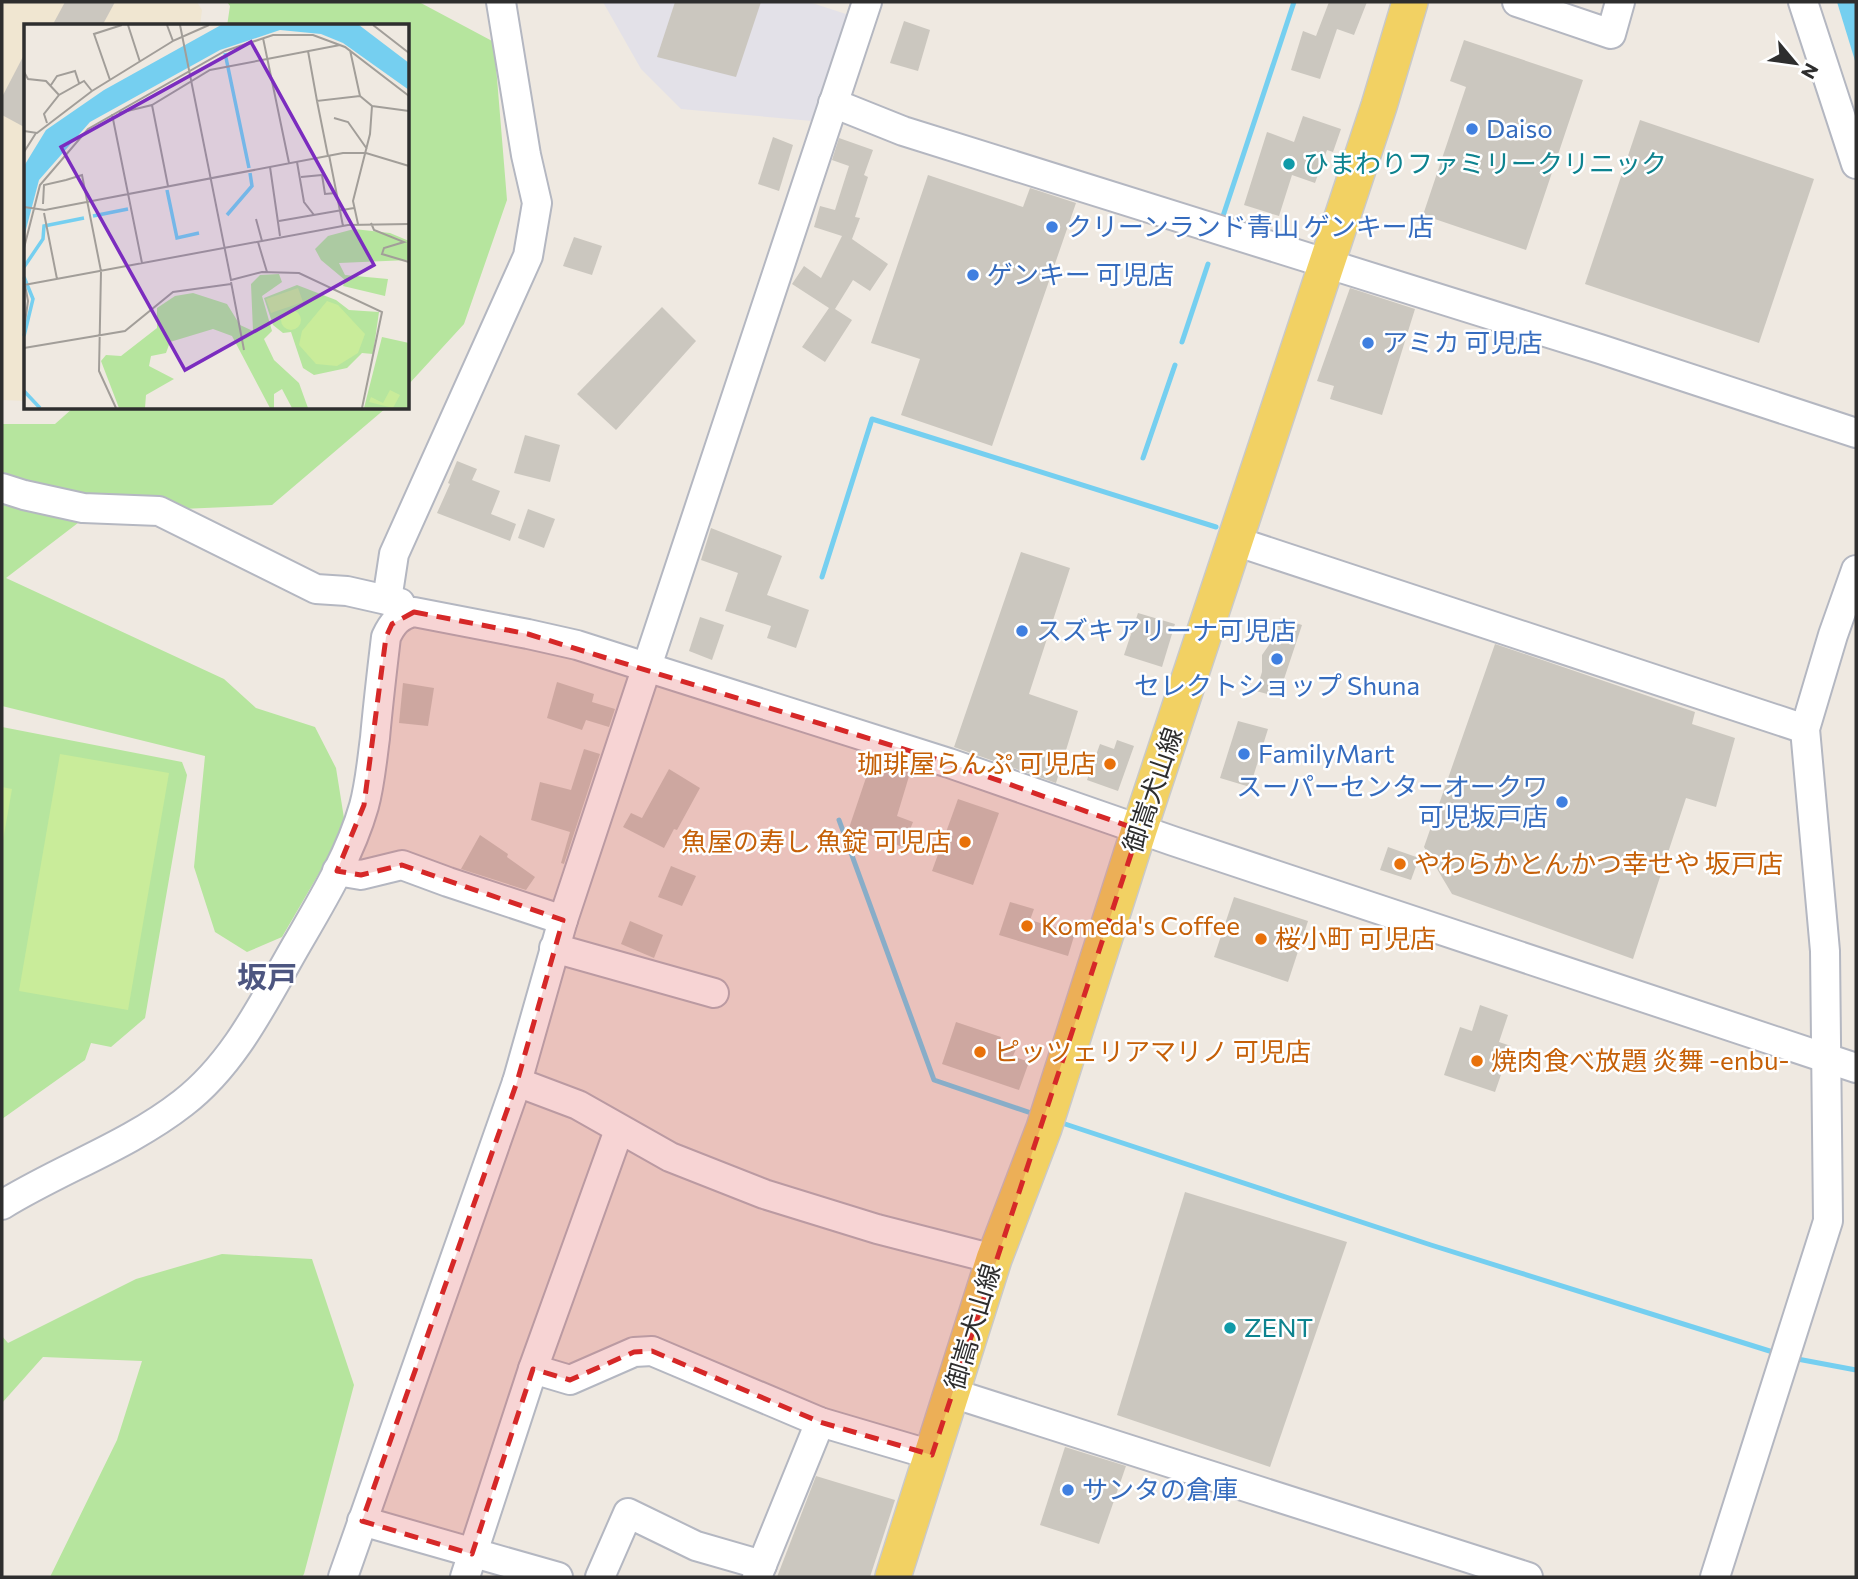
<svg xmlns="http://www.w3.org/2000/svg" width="1858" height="1579" font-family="Commissioner,'Noto Sans JP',sans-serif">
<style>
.industrial{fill:#e3e1e8}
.education{fill:#f0e6d1}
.green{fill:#b6e59e}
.pitch{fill:#c9ec9a}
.water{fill:#75cff0}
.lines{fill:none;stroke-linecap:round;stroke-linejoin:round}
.stream{stroke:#75cff0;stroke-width:5}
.building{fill:#cbc7bf}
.minor-casing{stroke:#b4b7c1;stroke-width:32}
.major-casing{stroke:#c9c9c9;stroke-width:38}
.minor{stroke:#fff;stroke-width:28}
.major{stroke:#f2d163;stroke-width:35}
.marked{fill:#d62828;fill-opacity:0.2;stroke:#d62828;stroke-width:5;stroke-dasharray:14 9;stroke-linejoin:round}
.shop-dot{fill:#3f7fe0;stroke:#fff;stroke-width:2.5}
.culture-dot{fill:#0f9aa8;stroke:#fff;stroke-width:2.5}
.food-dot{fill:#e8710a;stroke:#fff;stroke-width:2.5}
.labels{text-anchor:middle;stroke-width:5;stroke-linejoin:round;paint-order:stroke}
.shop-label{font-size:26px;fill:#366cbe;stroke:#fff;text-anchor:start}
.culture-label{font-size:26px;fill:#0d838f;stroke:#fff;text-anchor:start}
.food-label{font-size:26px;fill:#c56008;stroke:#fff;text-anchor:start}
.street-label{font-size:26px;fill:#2e2e2e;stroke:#fff}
.quarter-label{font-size:30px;font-weight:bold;fill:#4d5680;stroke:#fff}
.inset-river{fill:none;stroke:#75cff0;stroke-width:3.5}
.inset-road{fill:none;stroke:#a29e99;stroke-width:2}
.view{fill:#7b2cbf;fill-opacity:0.15;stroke:#7b2cbf;stroke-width:3.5}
.inset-edge{fill:none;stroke:#2e2e2e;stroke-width:3.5}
</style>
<rect width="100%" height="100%" fill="#efe9e1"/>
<polygon class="industrial" points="603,2 809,2 849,15 812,121 681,109 641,69"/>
<polygon class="education" points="2,2 197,2 202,10 200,26 26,26 26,401 2,400"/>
<g class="green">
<polygon points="227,2 419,2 494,42 507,200 464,324 408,385 408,26 227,26 230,6"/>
<polygon points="73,408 386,408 272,505 91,513 6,578 224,679 256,708 315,727 336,768 344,818 332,851 282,937 247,952 215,932 194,867 205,756 2,706 2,424 55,424"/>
<polygon points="2,727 182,762 187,775 145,1018 111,1047 91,1043 85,1060 2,1119"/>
<polygon points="222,1254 312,1259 354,1385 304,1574 302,1577 50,1577 117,1440 142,1361 43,1357 2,1403 2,1336 8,1343 136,1279"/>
</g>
<g class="pitch">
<polygon points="60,754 169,773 128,1010 19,991"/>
<polygon points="2,787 12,789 2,846"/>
</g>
<polygon class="water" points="1837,2 1856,2 1856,64"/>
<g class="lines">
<g class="stream">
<polyline points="1223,216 1294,2"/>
<polyline points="1182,342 1208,264"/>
<polyline points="1143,458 1175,365"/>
<polyline points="822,577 872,419 1216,527"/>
<polyline points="839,820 934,1080 1037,1115"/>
<polyline points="1059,1122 1431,1245 1776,1353"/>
<polyline points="1792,1358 1856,1370"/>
</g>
</g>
<g class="building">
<polygon points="65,2 115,2 102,26 52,26"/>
<polygon points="675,2 761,2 736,77 657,57"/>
<polygon points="1329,2 1367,2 1354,35 1337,29 1320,79 1291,70 1303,31 1316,36"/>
<polygon points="904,21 930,30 918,71 890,63"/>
<polygon points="1464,40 1583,80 1526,250 1423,215 1466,87 1450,81"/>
<polygon points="26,51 26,128 2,115 2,97"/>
<polygon points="1303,116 1341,129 1333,152 1327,150 1315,183 1292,175 1279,216 1244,205 1267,132 1294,142"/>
<polygon points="1640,120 1814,179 1759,343 1585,284"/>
<polygon points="773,137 793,145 779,191 758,184"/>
<polygon points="839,138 873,150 864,175 868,177 855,217 860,218 852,239 888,264 870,291 853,280 835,309 852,320 825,362 802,347 829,308 792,284 804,266 821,278 842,236 814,227 820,206 835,210 849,166 832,160"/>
<polygon points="928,175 1023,207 1030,188 1076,203 992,446 901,415 920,359 871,343"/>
<polygon points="574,237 602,246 592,275 563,266"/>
<polygon points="1350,288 1415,309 1382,415 1330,399 1334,386 1317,381"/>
<polygon points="662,307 696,341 616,430 577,394"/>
<polygon points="525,435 560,445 550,482 514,473"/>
<polygon points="457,461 477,469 472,480 500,491 491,514 516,524 510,541 437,513 450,484 448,483"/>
<polygon points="528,509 555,519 544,548 518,538"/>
<polygon points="711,528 782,556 767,595 809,610 796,648 767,638 771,626 725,611 738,573 701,560"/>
<polygon points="1021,552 1070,568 1029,694 1078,711 1056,783 954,747"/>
<polygon points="1138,613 1175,624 1162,667 1124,655"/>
<polygon points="700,617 724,625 712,660 689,651"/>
<polygon points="1280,618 1302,625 1278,697 1256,691 1262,672 1262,655 1271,642"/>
<polygon points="1495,644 1695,712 1692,724 1735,738 1716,807 1686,798 1633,959 1452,894 1424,847"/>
<polygon points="557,682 594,694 592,702 615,709 609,727 586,720 582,730 547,718"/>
<polygon points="403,683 434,688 428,726 399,723"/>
<polygon points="1238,721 1268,729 1250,787 1220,778"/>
<polygon points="1117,740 1134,746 1118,791 1087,780 1100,744 1114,749"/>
<polygon points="584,749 600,754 564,864 561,863 570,832 531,820 540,782 571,790"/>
<polygon points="872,760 910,773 897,816 913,822 903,847 849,828"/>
<polygon points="669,769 700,788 677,830 674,829 664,848 623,827 631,813 642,818"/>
<polygon points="958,799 999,813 973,885 932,871"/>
<polygon points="480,835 508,854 507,857 535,877 526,890 461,869"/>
<polygon points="1388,847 1419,858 1411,880 1380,870"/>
<polygon points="671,866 696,876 682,906 658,897"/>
<polygon points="1234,897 1308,921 1288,982 1214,957"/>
<polygon points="1010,902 1034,909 1030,920 1075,933 1068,956 999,935"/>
<polygon points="630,921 663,935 654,958 621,944"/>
<polygon points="1480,1005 1508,1015 1499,1042 1511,1046 1495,1092 1444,1075 1460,1027 1472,1031"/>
<polygon points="956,1022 1001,1037 998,1043 1016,1049 1013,1056 1029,1062 1019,1090 942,1064"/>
<polygon points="1185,1192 1347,1242 1270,1467 1117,1415"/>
<polygon points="1065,1447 1126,1466 1099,1544 1040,1525"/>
<polygon points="816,1476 895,1500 870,1577 777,1577"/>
</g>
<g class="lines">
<g class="minor-casing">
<g id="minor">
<polyline points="1517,2 1611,34 1620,2"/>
<polyline points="1803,2 1856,164"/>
<polyline points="833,103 903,131 1600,349 1856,433"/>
<polyline points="2,488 24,495 83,508 159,511 316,589 347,591 400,603 402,607"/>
<polyline points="1235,541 1805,729"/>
<polyline points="387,600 394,554 528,256 537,203 526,155 501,2"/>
<polyline points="337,871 361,875 402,865 448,882 563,920"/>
<polyline points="554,948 714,993"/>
<polyline points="517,1082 578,1105 670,1157 764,1194 877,1229 994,1259"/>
<path d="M2,1205C60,1169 128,1146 183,1103C235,1063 264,1001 297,944C322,901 350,855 364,806C370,784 372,760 375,738C378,704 382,671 386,637C392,624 399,615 414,612L528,634L577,645L646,667L949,763L1173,841L1856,1068"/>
<polyline points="533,1369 570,1380 634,1352 652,1351 820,1422 932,1455"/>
<polyline points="952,1393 1528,1577"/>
<polyline points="362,1521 558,1577"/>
<polyline points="343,1577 517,1082 563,920 867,2"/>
<polyline points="465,1577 533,1369 619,1130"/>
<polyline points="600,1577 628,1513 696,1546 762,1565"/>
<polyline points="757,1577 820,1422"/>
<polyline points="1715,1577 1828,1221 1825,951 1805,729 1833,635 1856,570"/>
</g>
</g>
<g class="major-casing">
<polyline id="major" points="893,1577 994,1259 1044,1128 1139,830 1379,106 1410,2"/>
</g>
<use href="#minor" class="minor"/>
<use href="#major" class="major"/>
</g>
<path class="marked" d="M414,612L528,634L949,763L1139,830L932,1455L820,1422L652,1351L634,1352L570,1380L533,1369L472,1554L362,1521L517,1082L563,920L402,865L361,875L337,871L364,805L386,637L392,624Z"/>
<g class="shop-dot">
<circle cx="1472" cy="129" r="7"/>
<circle cx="1052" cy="227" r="7"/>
<circle cx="973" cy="275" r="7"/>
<circle cx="1368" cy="343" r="7"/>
<circle cx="1022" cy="631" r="7"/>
<circle cx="1277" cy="659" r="7"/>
<circle cx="1244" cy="754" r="7"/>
<circle cx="1562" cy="802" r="7"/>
<circle cx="1068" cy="1490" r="7"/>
</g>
<g class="culture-dot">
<circle cx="1289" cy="164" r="7"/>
<circle cx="1230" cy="1328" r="7"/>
</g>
<g class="food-dot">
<circle cx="1110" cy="764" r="7"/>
<circle cx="965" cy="842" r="7"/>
<circle cx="1400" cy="864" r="7"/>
<circle cx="1027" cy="926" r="7"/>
<circle cx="1261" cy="939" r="7"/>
<circle cx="980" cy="1052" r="7"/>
<circle cx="1477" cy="1061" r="7"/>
</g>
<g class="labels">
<g class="shop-label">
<text x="1486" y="138">Daiso</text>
<text x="1066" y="236">クリーンランド青山 ゲンキー店</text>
<text x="987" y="284">ゲンキー 可児店</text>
<text x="1382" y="352">アミカ 可児店</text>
<text x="1036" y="640">スズキアリーナ可児店</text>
<text x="1277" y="695" text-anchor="middle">セレクトショップ Shuna</text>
<text x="1258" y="763">FamilyMart</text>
<text x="1548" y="796" text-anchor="end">スーパーセンターオークワ<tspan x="1548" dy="30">可児坂戸店</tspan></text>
<text x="1082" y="1499">サンタの倉庫</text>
</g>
<g class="culture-label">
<text x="1303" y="173">ひまわりファミリークリニック</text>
<text x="1244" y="1337">ZENT</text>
</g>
<g class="food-label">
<text x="1096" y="773" text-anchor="end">珈琲屋らんぷ 可児店</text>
<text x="951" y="851" text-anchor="end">魚屋の寿し 魚錠 可児店</text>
<text x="1414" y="873">やわらかとんかつ幸せや 坂戸店</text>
<text x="1041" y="935">Komeda's Coffee</text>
<text x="1275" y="948">桜小町 可児店</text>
<text x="994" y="1061">ピッツェリアマリノ 可児店</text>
<text x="1491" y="1070">焼肉食べ放題 炎舞 ‐enbu‐</text>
</g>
<g class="street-label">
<text transform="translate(1153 790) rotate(-71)" y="9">御嵩犬山線</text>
<text transform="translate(973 1327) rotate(-73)" y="9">御嵩犬山線</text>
</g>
<g class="quarter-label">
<text x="267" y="988">坂戸</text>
</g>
</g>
<g transform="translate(24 24)">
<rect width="385" height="385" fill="#efe9e1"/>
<path d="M330,205L366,209L385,217V236L315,239L321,251L364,255L361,272L319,262L321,256L297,236L291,225L304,212ZM255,250L258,258L238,272L248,307L240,315L250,336L275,359L284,384H268L258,365L250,370V384H246L208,312L189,305L146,318L142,329L127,332L125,342L150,355L122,371L121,384H95L77,337L82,331L97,332L133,304V284L151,272L169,269L203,280L216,301L229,307L227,260L236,251ZM273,261L312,276L325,286L355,288L349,330L338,329L323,344L290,351L279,344L267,308L259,309L249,301L240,274ZM358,313L385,319V384H340Z" fill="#b6e59e"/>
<path d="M274,264L279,278L247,289L242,275ZM303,277L314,281L341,310L334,329L313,342L292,340L275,321L278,307ZM257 296a10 10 0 1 1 20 0a10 10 0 1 1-20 0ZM366,366L376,371L369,384L345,378L347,373L359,379Z" fill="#c9ec9a"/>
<path d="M197,1H335L385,39V66L319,19L297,10L256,6L196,26L66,98L15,156L0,213V142L22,106L80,66Z" fill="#75cff0"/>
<path class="inset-river" d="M201,29L225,144M143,166L153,214L175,209M203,191L228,162L226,149M69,192L104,185M0,243L19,215L20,202L60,194M0,253L9,275L0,312M0,367L16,384"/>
<path class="inset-road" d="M104,1L116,38M143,1L149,17L185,1M156,1L207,256L238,248L275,249L358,288L338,384M349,1L385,29M239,14L265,139M326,26L336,72L348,82L346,110L329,177L334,200M284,27L293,77L336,72M0,48L4,55L22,57L35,71M86,56L70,10L98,1M27,61L33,52L51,47L55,59M293,77L304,132M128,81L144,162M348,82L385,87M95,89L128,81L186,46L316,21M88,90L118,239M310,94L324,98L343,125M23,99L20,90L35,71L60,57L68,67M0,107L13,109L68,67L149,17M0,128L12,109M305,131L319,202M273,138L280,178L290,191M246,143L256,212M298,151L301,170L312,169M277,153L298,151M42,156L58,151L77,247L75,347L92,384M19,180L20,161L42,156M0,183L21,186L319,129H342L385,142M20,189L33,255M232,195L238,217M255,197L330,184M347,199L350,206L380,218L360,224L358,230L385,238M234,218L243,248M0,224L16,161L64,105L201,27L249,11H289L321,23L385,72M207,258L220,326M0,261L324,201L385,200M0,305L4,277L1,261M0,324L101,307L149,268L207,260"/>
<path class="view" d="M227,18L350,241L161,346L37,123Z"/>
<rect width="385" height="385" class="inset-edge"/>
</g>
<rect width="1858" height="1579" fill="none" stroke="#2e2e2e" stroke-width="7"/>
<g transform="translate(1795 63) rotate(119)" stroke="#ffffff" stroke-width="5" paint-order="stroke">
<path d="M0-5L12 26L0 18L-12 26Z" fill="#2e2e2e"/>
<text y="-10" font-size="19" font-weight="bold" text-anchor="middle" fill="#2e2e2e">N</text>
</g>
</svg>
